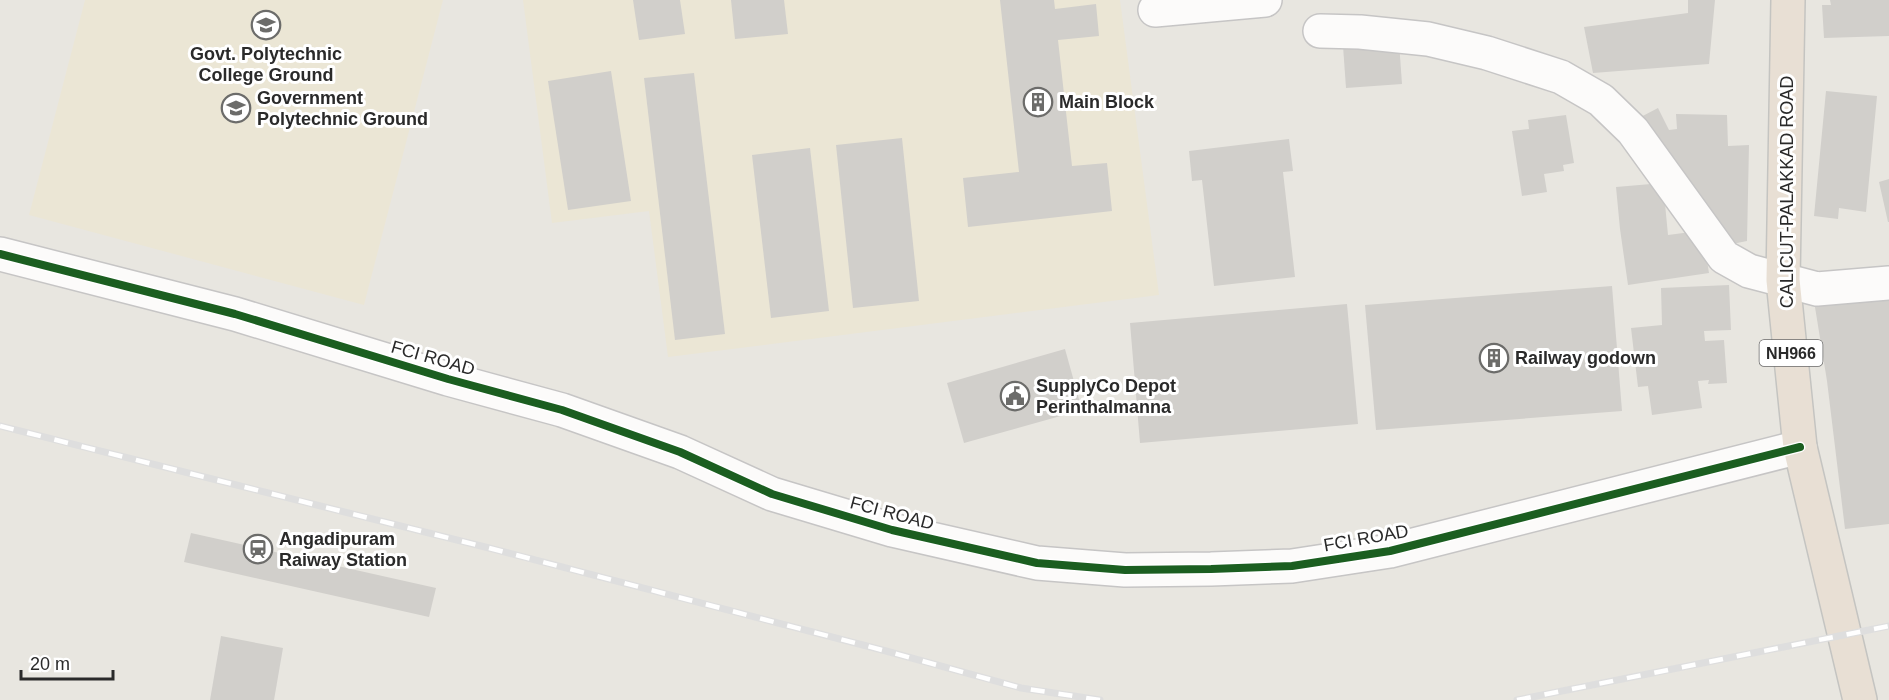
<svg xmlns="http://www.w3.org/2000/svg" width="1889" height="700" font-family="Arial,sans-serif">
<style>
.education{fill:#ebe6d5}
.building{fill:#d1cfcb}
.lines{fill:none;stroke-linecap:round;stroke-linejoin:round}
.minor-casing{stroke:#c6c5c5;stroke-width:36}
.highway-casing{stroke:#c4c4c1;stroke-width:36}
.minor{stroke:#fcfbfa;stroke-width:33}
.highway{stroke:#e8dfd4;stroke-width:33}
.rail-casing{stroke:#dedede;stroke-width:7}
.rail{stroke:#fff;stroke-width:4.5;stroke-dasharray:14;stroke-linecap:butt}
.cycleway-casing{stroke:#fff;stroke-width:11}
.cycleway{stroke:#1b5e20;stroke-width:8}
.labels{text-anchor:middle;stroke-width:6;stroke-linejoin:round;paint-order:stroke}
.shield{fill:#fff;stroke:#6a6a6a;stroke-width:1.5}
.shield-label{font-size:16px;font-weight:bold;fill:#2a2a2a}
.poi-label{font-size:18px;font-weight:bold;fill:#2a2a2a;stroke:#fff;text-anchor:start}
.street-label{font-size:18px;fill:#2a2a2a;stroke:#fff}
</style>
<rect width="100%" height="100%" fill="#e8e6e0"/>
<g class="education">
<polygon points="85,0 443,0 364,305 29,215"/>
<polygon points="523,0 1120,0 1159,295 668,357 649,211 552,223"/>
</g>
<g class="building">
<polygon points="633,0 680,0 685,34 639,40"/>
<polygon points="731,0 784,0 788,34 735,39"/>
<polygon points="1000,0 1054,0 1055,9 1096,4 1099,36 1058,40 1072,166 1107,163 1112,211 968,227 963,178 1019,172"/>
<polygon points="1688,0 1715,0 1709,64 1593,73 1584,27 1688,13"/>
<polygon points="1830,0 1889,0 1889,36 1824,38 1822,5 1831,5"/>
<polygon points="1399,42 1402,84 1346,88 1343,46"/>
<polygon points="611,71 631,201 568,210 548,81"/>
<polygon points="694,73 725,334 675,340 644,78"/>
<polygon points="1826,91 1877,96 1866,212 1839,208 1838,219 1814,216"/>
<polygon points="1658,108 1669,130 1677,129 1676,114 1727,115 1728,146 1749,145 1747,241 1722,246 1635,120"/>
<polygon points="1566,115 1574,163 1563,165 1564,171 1544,174 1547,192 1522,196 1512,131 1529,129 1528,120"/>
<polygon points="902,138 919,301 853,308 836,145"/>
<polygon points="1289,139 1293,171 1283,172 1295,277 1214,286 1202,180 1192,181 1189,151"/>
<polygon points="810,148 829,311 771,318 752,155"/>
<polygon points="1889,179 1889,222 1888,222 1879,182"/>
<polygon points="1663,183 1668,235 1691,232 1703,236 1709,273 1628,285 1620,229 1616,187"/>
<polygon points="1729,285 1731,330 1704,331 1705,341 1724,340 1727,383 1708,384 1709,380 1698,381 1702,408 1652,415 1648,386 1638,387 1631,328 1662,325 1661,288"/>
<polygon points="1612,286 1622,411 1376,430 1365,305"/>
<polygon points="1889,289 1889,524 1845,529 1827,381 1814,301"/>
<polygon points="1347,304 1358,424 1140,443 1130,323"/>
<polygon points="1065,349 1082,410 964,443 947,383"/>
<polygon points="191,533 436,588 429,617 184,562"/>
<polygon points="221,636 283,648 274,700 210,700"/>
</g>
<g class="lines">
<g class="minor-casing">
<g id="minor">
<polyline points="1155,10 1265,0"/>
<polyline points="1320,31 1360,32 1428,39 1487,53 1561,77 1601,100 1633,131 1724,257 1749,271 1817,289 1889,283"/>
<polyline points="0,254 235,314 448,379 562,410 680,452 772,494 892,530 1037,563 1125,570 1211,569 1292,566 1390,551 1800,447"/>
</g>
</g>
<g class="highway-casing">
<polyline id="highway" points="1788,0 1783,280 1800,447 1860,700"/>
</g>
<use href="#minor" class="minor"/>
<use href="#highway" class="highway"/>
<g class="rail-casing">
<g id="rail">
<polyline points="0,426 489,548 886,651 1021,688 1100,700"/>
<polyline points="1517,700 1889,626"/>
</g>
</g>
<use href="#rail" class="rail"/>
<g class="cycleway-casing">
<polyline id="cycleway" points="0,254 235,314 448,379 562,410 680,452 772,494 892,530 1037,563 1125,570 1211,569 1292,566 1390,551 1800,447"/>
</g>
<use href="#cycleway" class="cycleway"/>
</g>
<defs>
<g id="university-ring" transform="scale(1.5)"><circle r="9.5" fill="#fff" stroke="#6c6c6a" stroke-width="1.5"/><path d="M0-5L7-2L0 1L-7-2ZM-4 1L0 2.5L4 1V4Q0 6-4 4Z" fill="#6c6c6a"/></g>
<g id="building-ring" transform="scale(1.5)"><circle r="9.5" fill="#fff" stroke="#6c6c6a" stroke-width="1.5"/><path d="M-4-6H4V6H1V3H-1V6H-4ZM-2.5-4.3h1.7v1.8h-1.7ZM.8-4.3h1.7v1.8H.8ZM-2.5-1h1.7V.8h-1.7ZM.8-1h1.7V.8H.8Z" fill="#6c6c6a"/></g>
<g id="civic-ring" transform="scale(1.5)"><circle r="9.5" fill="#fff" stroke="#6c6c6a" stroke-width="1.5"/><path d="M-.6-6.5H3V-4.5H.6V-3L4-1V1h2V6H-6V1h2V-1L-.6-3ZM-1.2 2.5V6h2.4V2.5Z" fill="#6c6c6a"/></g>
<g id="station-ring" transform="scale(1.5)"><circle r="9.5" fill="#fff" stroke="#6c6c6a" stroke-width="1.5"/><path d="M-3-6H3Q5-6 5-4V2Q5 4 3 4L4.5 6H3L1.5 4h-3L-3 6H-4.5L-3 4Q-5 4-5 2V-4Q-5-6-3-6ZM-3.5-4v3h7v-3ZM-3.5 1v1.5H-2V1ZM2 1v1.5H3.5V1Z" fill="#6c6c6a"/></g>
</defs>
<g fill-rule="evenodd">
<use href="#university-ring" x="266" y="25"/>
<use href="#building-ring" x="1038" y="102"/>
<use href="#university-ring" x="236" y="108"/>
<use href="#building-ring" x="1494" y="358"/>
<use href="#civic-ring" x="1015" y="396"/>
<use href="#station-ring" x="258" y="549"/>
</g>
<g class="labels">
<rect class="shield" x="1759.5" y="340" width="63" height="26" rx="4.5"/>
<g class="shield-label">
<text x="1791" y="359">NH966</text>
</g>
<g class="poi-label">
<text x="266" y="60" text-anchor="middle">Govt. Polytechnic<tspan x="266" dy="21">College Ground</tspan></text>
<text x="257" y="104">Government<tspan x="257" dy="21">Polytechnic Ground</tspan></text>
<text x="1059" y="108">Main Block</text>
<text x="1515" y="364">Railway godown</text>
<text x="1036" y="392">SupplyCo Depot<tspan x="1036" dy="21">Perinthalmanna</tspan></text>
<text x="279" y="545">Angadipuram<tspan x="279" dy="21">Raiway Station</tspan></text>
</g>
<g class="street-label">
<text transform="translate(1787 192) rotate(-90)" y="6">CALICUT-PALAKKAD ROAD</text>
<text transform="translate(433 358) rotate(16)" y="6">FCI ROAD</text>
<text transform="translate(892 513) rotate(15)" y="6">FCI ROAD</text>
<text transform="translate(1366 538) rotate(-10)" y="6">FCI ROAD</text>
</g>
</g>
<path d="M21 670v9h92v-9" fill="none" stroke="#2a2a2a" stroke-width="3"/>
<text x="30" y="670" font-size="18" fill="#2a2a2a" stroke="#ffffff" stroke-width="4.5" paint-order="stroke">20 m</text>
</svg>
